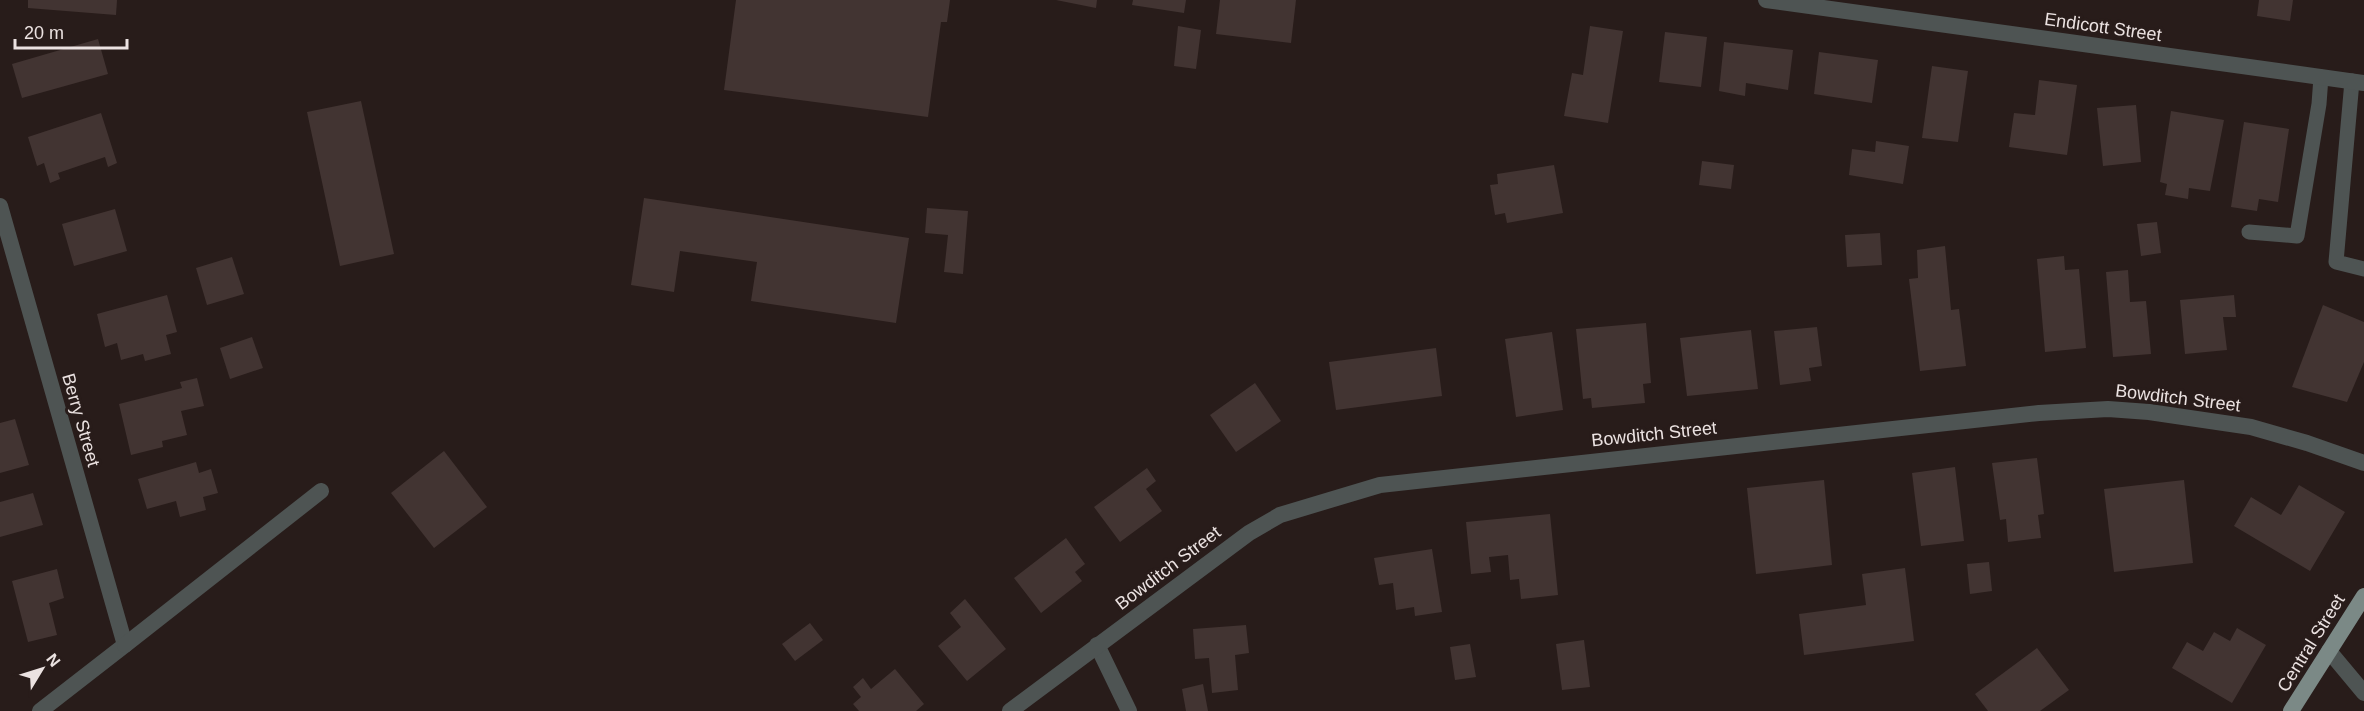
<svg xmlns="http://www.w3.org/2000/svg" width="2364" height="711" font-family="Arial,sans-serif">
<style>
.building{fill:#423432}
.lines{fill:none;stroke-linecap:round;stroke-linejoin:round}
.service{stroke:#4e5453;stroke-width:15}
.minor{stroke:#4e5453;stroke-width:16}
.tertiary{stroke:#4e5453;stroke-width:16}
.primary{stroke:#7b8986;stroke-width:16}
.labels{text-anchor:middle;stroke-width:6;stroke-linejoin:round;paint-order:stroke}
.street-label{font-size:18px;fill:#ebe2e1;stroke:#281c1a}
</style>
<rect width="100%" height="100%" fill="#281c1a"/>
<g class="building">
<polygon points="28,0 117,0 116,15 28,8"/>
<polygon points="736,0 950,0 947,22 941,22 928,117 724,90"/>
<polygon points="1056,0 1097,0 1096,8"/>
<polygon points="1133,0 1186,0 1184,13 1132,5"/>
<polygon points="1220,0 1296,0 1291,43 1216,34"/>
<polygon points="2259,0 2293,0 2290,21 2257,16"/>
<polygon points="1178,26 1201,30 1196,69 1174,66"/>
<polygon points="1590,26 1623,31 1608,123 1564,116 1572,73 1583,75"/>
<polygon points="1665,32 1707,37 1701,87 1659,82"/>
<polygon points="98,39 108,74 22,98 12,64"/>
<polygon points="1724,42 1793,50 1788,90 1746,83 1745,96 1719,91"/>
<polygon points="1819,52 1878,60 1872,103 1814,94"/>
<polygon points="1932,66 1968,71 1958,142 1922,138"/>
<polygon points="2039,80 2077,85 2067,155 2009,147 2014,113 2035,115"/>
<polygon points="361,101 394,254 340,266 307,112"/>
<polygon points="2136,105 2141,162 2103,166 2097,108"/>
<polygon points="2171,111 2224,120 2210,191 2189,188 2188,199 2165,195 2167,184 2160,182"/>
<polygon points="101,113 117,163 108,167 105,157 58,173 60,179 50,183 44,163 37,166 28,137"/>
<polygon points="2244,122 2289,129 2278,202 2259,199 2257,211 2231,207"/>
<polygon points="1876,141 1909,146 1903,184 1849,175 1852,149 1875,152"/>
<polygon points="1702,161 1734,165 1731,189 1699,185"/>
<polygon points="1554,165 1563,213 1507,223 1505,213 1495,215 1490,185 1498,184 1497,174"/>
<polygon points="644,198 909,238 896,323 751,301 757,262 680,251 674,292 631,285"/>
<polygon points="927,208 968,211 963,274 944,272 948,235 925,233"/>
<polygon points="115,209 127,251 74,266 62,224"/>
<polygon points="2157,222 2161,253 2141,256 2137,224"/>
<polygon points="1880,233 1882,265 1847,267 1845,235"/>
<polygon points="1945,246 1951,310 1959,309 1966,366 1920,371 1909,279 1918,278 1917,250"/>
<polygon points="2064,256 2065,270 2079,269 2086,348 2045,352 2037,259"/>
<polygon points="232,257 244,294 207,305 196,268"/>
<polygon points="2128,270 2130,302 2146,301 2151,354 2113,357 2106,272"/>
<polygon points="167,295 177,332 166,335 171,354 145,361 143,354 121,360 117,343 105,347 97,314"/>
<polygon points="2234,295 2236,317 2223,317 2227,350 2185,354 2180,300"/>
<polygon points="2323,305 2364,322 2364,362 2347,402 2292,387"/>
<polygon points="1646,323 1651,383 1643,384 1645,403 1592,408 1591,398 1583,399 1576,329"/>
<polygon points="1817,327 1822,366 1809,368 1811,381 1780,385 1774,331"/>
<polygon points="1751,330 1758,389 1687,396 1680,338"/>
<polygon points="1552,332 1563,410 1516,417 1505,339"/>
<polygon points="252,337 263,368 230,379 220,348"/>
<polygon points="1436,348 1442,396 1336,410 1329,362"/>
<polygon points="197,378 204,406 181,411 187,435 162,441 163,447 131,455 119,404 182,388 180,382"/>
<polygon points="1255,383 1281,421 1236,452 1210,415"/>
<polygon points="15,419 29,465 0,473 0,423"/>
<polygon points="444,451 487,507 434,548 391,493"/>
<polygon points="2037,458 2044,514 2038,515 2041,538 2008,542 2006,519 2000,520 1992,463"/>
<polygon points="196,462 199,473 211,469 218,493 203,497 206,510 180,517 176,501 147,509 138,479"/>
<polygon points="1955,467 1964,541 1921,546 1912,473"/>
<polygon points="1147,468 1156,481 1146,489 1162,511 1120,542 1094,507"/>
<polygon points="1824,480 1832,565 1756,574 1747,488"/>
<polygon points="2184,480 2193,563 2114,572 2104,489"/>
<polygon points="2299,485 2345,512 2310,571 2234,526 2251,497 2281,515"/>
<polygon points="33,493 43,525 0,537 0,502"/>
<polygon points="1550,514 1558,595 1521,599 1519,579 1510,580 1508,555 1489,557 1491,572 1471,574 1466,522"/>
<polygon points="1066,538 1085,564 1075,572 1082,581 1041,613 1014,578"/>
<polygon points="1432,549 1442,612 1415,616 1414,607 1396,610 1393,583 1379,585 1374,558"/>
<polygon points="1989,562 1992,591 1970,594 1967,564"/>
<polygon points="1905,568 1914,641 1804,655 1799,614 1866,605 1862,574"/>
<polygon points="57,569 64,598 49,603 57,635 28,642 12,581"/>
<polygon points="965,599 1006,649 967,681 938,646 961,627 950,613"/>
<polygon points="810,623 823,640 795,661 782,644"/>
<polygon points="1246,625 1249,653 1235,655 1238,690 1212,693 1209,658 1195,659 1193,629"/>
<polygon points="2237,628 2266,645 2232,703 2172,668 2187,642 2203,651 2214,632 2230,641"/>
<polygon points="1584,640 1590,687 1562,690 1556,644"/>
<polygon points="1470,644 1476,677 1455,680 1450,647"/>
<polygon points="2037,648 2069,690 2040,711 1988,711 1975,694"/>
<polygon points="895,669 924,704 916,711 859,711 853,704 861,697 853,687 863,678 871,689"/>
<polygon points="1203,684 1208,711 1186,711 1182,689"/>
</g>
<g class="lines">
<g class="service">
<polyline points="2352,81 2336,262 2364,269"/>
<polyline points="2249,232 2297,236 2319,104 2321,77"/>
</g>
<g class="minor">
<polyline points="0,206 125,645 40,711"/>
<polyline points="125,645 321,491"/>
<polyline points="1097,645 1129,711"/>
<polyline points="2329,651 2364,693"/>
<polyline points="1010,711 1249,533 1280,515 1380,485 2039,413 2108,409 2149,412 2251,427 2307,443 2364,463"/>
</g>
<polyline class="tertiary" points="1766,0 2364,83"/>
<polyline class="primary" points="2291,711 2364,596"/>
</g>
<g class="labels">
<g class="street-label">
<text transform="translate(2103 27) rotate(8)" y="6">Endicott Street</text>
<text transform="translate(2178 398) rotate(7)" y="6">Bowditch Street</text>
<text transform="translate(81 420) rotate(74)" y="6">Berry Street</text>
<text transform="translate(1654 434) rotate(-6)" y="6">Bowditch Street</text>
<text transform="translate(1168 568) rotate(-37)" y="6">Bowditch Street</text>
<text transform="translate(2311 643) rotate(-58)" y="6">Central Street</text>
</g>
</g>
<g transform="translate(42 669) rotate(52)" stroke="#281c1a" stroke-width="4.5" paint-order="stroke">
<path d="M0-4.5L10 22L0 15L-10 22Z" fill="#ebe2e1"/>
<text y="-9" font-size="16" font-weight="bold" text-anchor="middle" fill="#ebe2e1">N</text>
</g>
<path d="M15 39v9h112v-9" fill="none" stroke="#ebe2e1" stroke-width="3"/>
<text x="24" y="39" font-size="18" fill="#ebe2e1" stroke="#281c1a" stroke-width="4.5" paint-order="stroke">20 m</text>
</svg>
